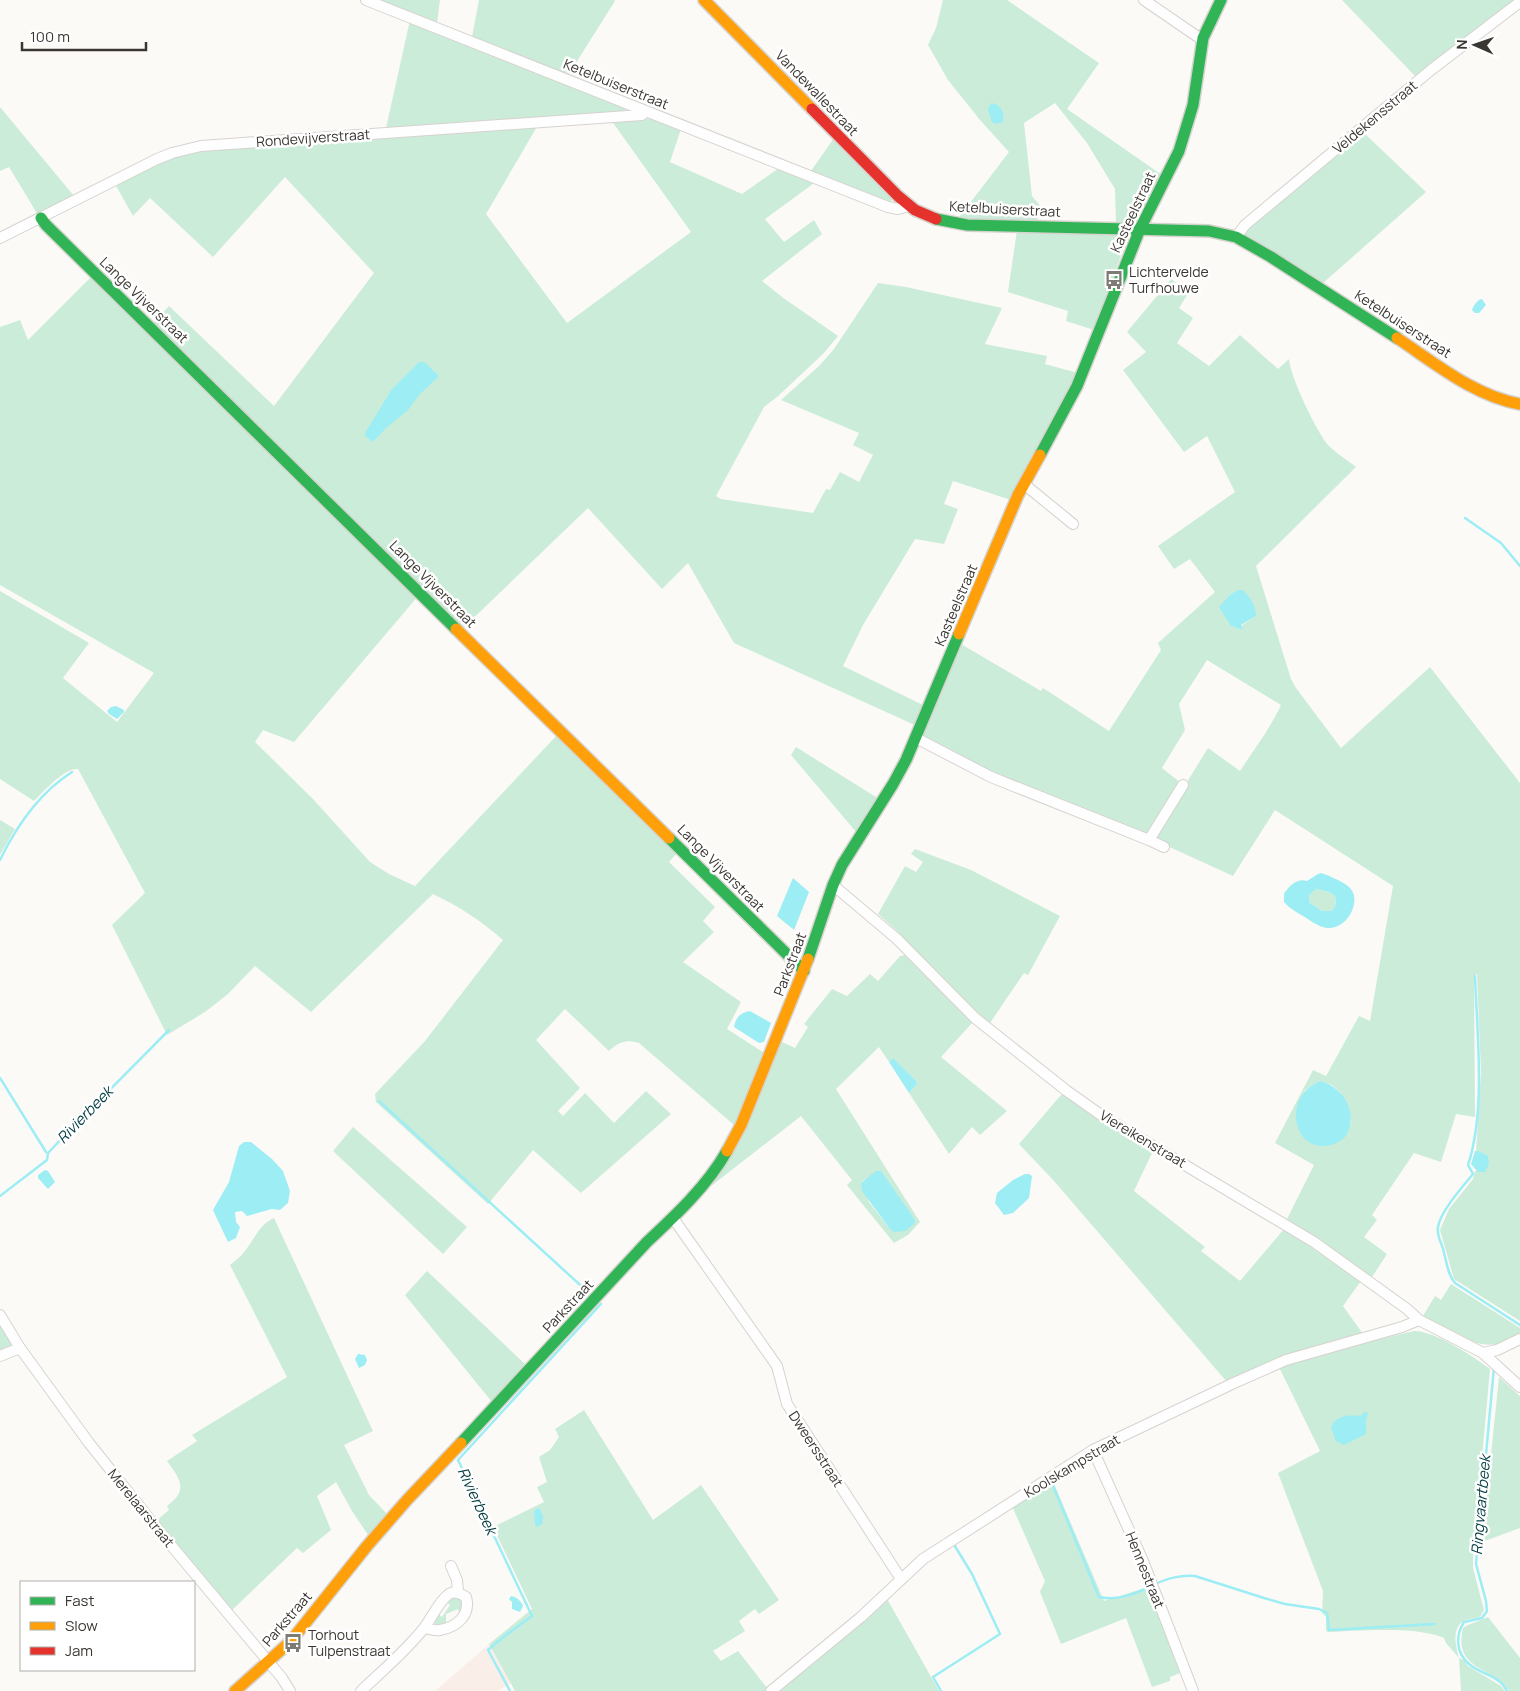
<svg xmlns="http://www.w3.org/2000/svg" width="1520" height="1691" font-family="Manrope,sans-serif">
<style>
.industrial{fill:#faefe8}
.green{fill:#cbecd9;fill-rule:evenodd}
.water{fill:#9cedf4;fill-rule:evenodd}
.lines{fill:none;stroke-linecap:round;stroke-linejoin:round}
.stream{stroke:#9cedf4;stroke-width:2.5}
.street-casing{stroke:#d6d3cf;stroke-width:12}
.fast-casing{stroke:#d6d3cf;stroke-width:14}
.slow-casing{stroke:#d6d3cf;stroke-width:14}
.jam-casing{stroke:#d6d3cf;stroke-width:14}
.street{stroke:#fffefe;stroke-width:10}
.fast{stroke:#30b455;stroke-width:11}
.slow{stroke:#ff9f0a;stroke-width:11}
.jam{stroke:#e5322d;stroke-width:11}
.labels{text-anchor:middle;stroke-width:5;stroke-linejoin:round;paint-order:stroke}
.street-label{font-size:14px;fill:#3a3631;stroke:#fff}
.poi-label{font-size:14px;fill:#3a3631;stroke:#fff;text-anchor:start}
.water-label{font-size:15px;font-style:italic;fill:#084145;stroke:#fff}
</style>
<rect width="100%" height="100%" fill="#fcfaf7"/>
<polygon class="industrial" points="489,1644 511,1683 498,1691 435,1691"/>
<g class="green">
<polygon points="378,0 440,0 437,23"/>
<polygon points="479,0 614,0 615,1 567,77 472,37"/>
<polygon points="943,0 1007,0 1099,63 1067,109 1162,175 1138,226 1116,224 1115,189 1087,143 1055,103 1024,123 1032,196 1042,208 1037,210 1038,223 957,220 1009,152 980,120 948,80 928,45 936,28"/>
<polygon points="1342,0 1517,0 1416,77"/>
<polygon points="410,20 627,107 625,111 386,128"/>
<polygon points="0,107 74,196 38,215 9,167 0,171"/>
<polygon points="636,118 652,119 681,129 670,162 742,194 779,168 817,181 765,219 784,242 814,220 822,234 762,281 782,297 838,336 823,354 777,397 764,407 716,496 721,499 813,513 826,489 830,490 840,472 859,482 873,455 853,445 859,433 781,400 819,366 834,349 878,283 906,287 1002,308 985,344 1047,356 1045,364 1078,373 1011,500 953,481 944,504 958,509 944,544 915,539 863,625 843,666 925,706 917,726 734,643 688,563 662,589 588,508 461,630 152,325 169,306 274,406 374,273 285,177 213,257 150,198 133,216 115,184 158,161 187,151 538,125 486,214 567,323 691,232 611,120"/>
<polygon points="1362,131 1426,192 1322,284 1244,235 1246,229"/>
<polygon points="834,138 893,199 889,202 811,171"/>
<polygon points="1017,230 1119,233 1123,236 1124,247 1094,330 1066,321 1068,311 1008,292"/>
<path d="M92,276L419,595L294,742L263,730L255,742L313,799L370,862L389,874L415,886L559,733L678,852L669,862L715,907L703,921L714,932L683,962L741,1002L727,1029L766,1054L734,1125L639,1043C625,1039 619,1042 609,1051L565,1009L536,1040L580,1088L558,1111L563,1116L585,1093L614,1123L646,1091L671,1114L581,1193L533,1150L488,1204L376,1102L375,1094L425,1041L503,940C480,920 460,907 433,894L311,1012L255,966L228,994L205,1012L167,1035L112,925L145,893L78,769C65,767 43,792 34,801L0,779V591L89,643L63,678L117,722L154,673L0,585V327L20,320L28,340Z"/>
<path d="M1171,279L1189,292L1179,308L1193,318L1177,343L1209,366L1240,335L1278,369L1289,359C1290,376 1316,431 1328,445C1336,453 1347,460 1356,467L1256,566L1291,679L1296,688L1341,748L1430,667L1520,783V1321L1454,1279L1440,1230L1449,1209L1473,1179L1475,1171L1481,1170L1476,1152L1481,1072L1477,974L1474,975L1475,1117L1456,1114L1441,1162L1414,1153L1372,1215L1377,1220L1364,1237L1387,1254L1372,1277L1287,1219L1314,1165L1275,1143L1313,1070L1326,1076L1359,1016L1370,1021L1393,886L1275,810L1233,876L1152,839L1208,748L1240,771C1254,749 1270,729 1281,705L1207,660L1179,704L1185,730L1162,768L1181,783L1149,835L997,777L925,739L923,735L961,644L1041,691L1043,688L1109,731L1161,650L1158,643L1215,592L1190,559L1174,569L1158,546L1235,492L1207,436L1184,452L1123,370L1146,352L1127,332ZM1256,616L1241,626L1243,630L1231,626L1227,619ZM1321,1081L1332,1085L1340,1092L1351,1121L1347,1134L1304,1091L1314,1084Z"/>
<polygon points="796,747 879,799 857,833 791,755"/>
<polygon points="0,820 15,829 0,855"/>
<polygon points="915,849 971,870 1060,916 1028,975 1024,973 990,1023 961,998 925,963 913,948 895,929 878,914 905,866 916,872 923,862 911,854"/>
<path d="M1317,889L1329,892L1335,896L1336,904L1332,911H1322L1310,903C1307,896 1311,892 1317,889Z"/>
<path d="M906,955L953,1004L973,1022L941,1057L1007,1111L980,1135L972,1127L949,1154L909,1093L918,1083L893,1059L889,1062L879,1047L836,1089L920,1222L908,1235L894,1243L847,1185L852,1180L801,1116L706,1190L780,1041L795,1048L808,1027L804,1024L832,989L847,996L870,974L878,981L900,956ZM865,1179L890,1229L869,1202L861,1183Z"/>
<polygon points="1066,1094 1102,1122 1152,1153 1134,1191 1205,1247 1201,1251 1240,1281 1284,1229 1361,1281 1343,1306 1363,1334 1227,1382 1054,1181 1019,1144 1061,1095"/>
<polygon points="353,1127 467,1227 443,1254 333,1151"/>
<path d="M274,1218L373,1431L344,1445L369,1495L387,1514L368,1535L352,1511L336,1482L317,1496L331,1530L303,1553L297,1548L231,1611L156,1521L169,1510L167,1506C189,1490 180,1479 167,1461L197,1441L192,1435L287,1377L230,1265C235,1261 241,1256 245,1251C255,1238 259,1225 274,1218Z"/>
<polygon points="427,1271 526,1365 492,1402 405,1295"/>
<path d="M1451,1284L1520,1328V1334C1513,1337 1506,1342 1499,1344C1472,1349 1445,1328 1423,1316L1435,1296L1441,1300Z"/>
<polygon points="0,1324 15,1346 0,1352"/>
<path d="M1414,1331C1435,1331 1473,1356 1490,1369L1473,1558V1568L1484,1610L1480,1617C1475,1619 1468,1618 1464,1621C1451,1627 1456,1648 1459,1658L1464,1660L1468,1666L1501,1686L1505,1691H1461L1459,1658L1446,1643L1444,1638C1415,1626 1360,1631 1328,1632L1326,1631V1617L1322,1613L1323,1591L1278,1473L1320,1451L1279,1367L1341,1348Z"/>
<polygon points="1499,1377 1520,1396 1520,1528 1482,1542"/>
<polygon points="584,1410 653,1520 701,1485 779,1600 759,1614 755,1609 739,1621 745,1631 713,1651 721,1661 738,1651 768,1689 765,1691 515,1691 489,1644 532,1609 493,1527 544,1502 537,1487 547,1482 539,1457 550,1450 559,1437 555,1429"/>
<polygon points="1052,1479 1104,1601 1148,1587 1180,1673 1170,1677 1170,1681 1152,1687 1126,1618 1061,1644 1040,1592 1045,1581 1012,1506"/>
<polygon points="455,1595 465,1602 460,1617 458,1609 446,1614 446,1624 436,1625 433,1621 437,1613 442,1617 450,1605 446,1602"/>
<path d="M886,1597L939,1691H777C816,1662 851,1630 886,1597Z"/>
<path d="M1488,1617L1520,1658V1691H1509C1492,1665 1453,1671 1463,1628L1468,1625Z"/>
</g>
<g class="water">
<path d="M991,103C1001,104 1005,113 1003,122L996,124L992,122L988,109Z"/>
<path d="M1482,299L1486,305L1479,313H1475L1472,310C1473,306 1478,299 1482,299Z"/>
<polygon points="419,362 424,362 438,375 438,377 419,395 408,410 386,428 373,442 365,436 365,433 392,389"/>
<path d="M1239,590H1243C1250,597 1256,606 1256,616L1241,625L1243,630L1231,626L1219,607L1231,594Z"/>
<polygon points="116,706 124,710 124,712 117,719 109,714 107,711 111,707"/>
<path d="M1321,873C1330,876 1342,881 1349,887C1363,899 1348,930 1327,928C1318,927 1310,920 1303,916C1296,912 1289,908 1284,902V894C1289,886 1297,878 1307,881L1318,874ZM1317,889L1329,892L1335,896L1336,904L1332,911H1322L1310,903C1307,896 1311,892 1317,889Z"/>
<polygon points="793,878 809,892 794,930 777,916"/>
<path d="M750,1011L771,1023L764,1042L759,1043L734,1027C736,1017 740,1013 750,1011Z"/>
<polygon points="893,1058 918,1083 909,1093 889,1062"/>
<path d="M1321,1081C1342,1087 1357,1110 1348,1132C1345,1138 1341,1141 1334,1144C1293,1158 1280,1095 1321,1081Z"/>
<polygon points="244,1142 251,1142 272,1159 283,1171 290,1191 288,1203 280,1210 272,1209 247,1216 242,1211 235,1212 236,1222 240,1227 236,1238 228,1242 213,1210 229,1182 239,1146"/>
<polygon points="1478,1151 1488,1156 1489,1164 1485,1172 1478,1172 1471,1164 1475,1151"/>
<polygon points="45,1170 48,1171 55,1182 48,1189 38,1178 38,1175"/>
<polygon points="876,1171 881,1171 915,1220 914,1224 905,1231 894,1232 890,1229 862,1191 861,1183"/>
<polygon points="1025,1174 1029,1174 1032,1176 1029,1198 1013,1213 1004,1215 995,1203 997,1193 1013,1180"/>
<polygon points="358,1354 365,1355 367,1360 365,1365 359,1368 355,1359"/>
<path d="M1365,1412L1368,1413L1366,1420V1434L1344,1445L1336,1441L1331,1427C1336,1415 1349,1415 1360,1416Z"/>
<polygon points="537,1508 540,1509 543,1516 542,1524 537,1527 535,1525 534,1512"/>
<path d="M511,1596C517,1597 521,1601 523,1606L520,1612L512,1609V1602L509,1599Z"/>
</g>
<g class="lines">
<g class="stream">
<polyline points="1465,518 1501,543 1520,566"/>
<path d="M0,860C17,825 39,793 72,772"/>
<path d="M1475,976C1477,1033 1486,1111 1468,1165L1473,1174C1463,1186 1440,1212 1438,1227C1436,1236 1443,1245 1444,1253C1447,1264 1448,1275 1455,1283L1520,1325"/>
<polyline points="0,1078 46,1152"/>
<polyline points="379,1101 590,1294"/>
<polyline points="0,1196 47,1160 48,1153 67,1133 169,1030"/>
<path d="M1494,1367L1476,1564L1486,1601L1487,1611L1482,1618L1464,1622C1455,1636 1456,1653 1469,1664C1478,1672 1491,1674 1500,1682C1503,1684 1505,1688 1507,1691"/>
<path d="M1050,1482L1051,1481L1099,1597C1117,1601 1134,1594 1150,1587"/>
<path d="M1155,1584C1169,1578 1180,1575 1195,1576L1264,1598L1285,1604L1319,1609L1327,1613L1329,1630L1435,1624"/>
<polyline points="510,1691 488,1650 502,1638 532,1616 458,1460 601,1304"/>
<polyline points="941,1691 933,1677 1000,1634 972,1574 953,1543 954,1543"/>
</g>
<g class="street-casing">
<g id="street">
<polyline points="366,0 888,207 898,209 909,206"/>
<polyline points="1144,0 1198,37 1203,38"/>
<polyline points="1236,237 1245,225 1431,70 1520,2"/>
<polyline points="0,238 157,159 172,153 201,146 642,115 645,112"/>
<polyline points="1024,484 1073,524"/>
<polyline points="916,738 991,777 1149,840 1164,847"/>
<polyline points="1149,840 1183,785"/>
<polyline points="833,885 897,939 975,1018 1067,1091 1101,1115 1314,1242 1407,1309 1419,1320 1483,1353 1520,1387"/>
<polyline points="673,1218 777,1366 787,1404 901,1579"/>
<polyline points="0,1315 20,1348"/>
<polyline points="1483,1353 1497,1350 1520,1339"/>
<polyline points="0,1356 20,1348 89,1443 160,1532 282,1678 290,1691"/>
<polyline points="1093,1450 1143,1561 1193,1691"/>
<polyline points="451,1566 457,1580 458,1593"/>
<path d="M361,1691C382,1671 406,1651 424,1628C432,1618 438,1602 449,1594C455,1590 461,1594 466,1597C471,1615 457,1627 440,1630C435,1631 429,1629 424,1628"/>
<polyline points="771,1691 861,1617 923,1559 1093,1450 1234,1383 1286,1360 1402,1327 1419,1320"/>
</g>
</g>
<g class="fast-casing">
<g id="fast">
<polyline points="41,218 46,225 456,629"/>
<polyline points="936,219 967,225 1209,231 1236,237 1271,257 1397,338"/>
<polyline points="1040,455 1077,386 1140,229 1179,151 1193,105 1203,38 1221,0"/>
<polyline points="669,838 804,971"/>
<polyline points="808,959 833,885 842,865 893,784 906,760 959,634"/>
<path d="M461,1443L647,1242C676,1215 707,1186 727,1151"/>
</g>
</g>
<g class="slow-casing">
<g id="slow">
<polyline points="704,0 812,109"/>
<path d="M1397,338C1435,363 1474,396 1520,404"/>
<polyline points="456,629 669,838"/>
<polyline points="959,634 1018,495 1040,455"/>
<polyline points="727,1151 741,1125 808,959"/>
<polyline points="235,1691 291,1641 367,1546 407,1500 461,1443"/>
</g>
</g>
<g class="jam-casing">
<polyline id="jam" points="812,109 898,196 915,210 936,219"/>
</g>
<use href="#street" class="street"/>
<use href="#fast" class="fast"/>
<use href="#slow" class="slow"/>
<use href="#jam" class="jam"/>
</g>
<defs>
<g id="bus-bare" transform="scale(1.5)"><path d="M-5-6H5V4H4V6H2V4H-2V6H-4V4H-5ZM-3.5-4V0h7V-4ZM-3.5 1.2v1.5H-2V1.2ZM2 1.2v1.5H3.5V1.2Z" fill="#7e7b76" stroke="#fff" stroke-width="2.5" paint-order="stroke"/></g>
</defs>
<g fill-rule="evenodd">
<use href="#bus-bare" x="1114" y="280"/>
<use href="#bus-bare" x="293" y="1643"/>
</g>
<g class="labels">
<g class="street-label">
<text transform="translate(616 84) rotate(22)" y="5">Ketelbuiserstraat</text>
<text transform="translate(817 93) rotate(46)" y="5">Vandewallestraat</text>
<text transform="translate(1375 117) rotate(-40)" y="5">Veldekensstraat</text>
<text transform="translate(313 138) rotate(-4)" y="5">Rondevijverstraat</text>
<text transform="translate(1005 209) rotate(3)" y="5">Ketelbuiserstraat</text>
<text transform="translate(1133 212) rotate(-65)" y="5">Kasteelstraat</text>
<text transform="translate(144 300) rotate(44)" y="5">Lange Vijverstraat</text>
<text transform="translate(1403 324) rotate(33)" y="5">Ketelbuiserstraat</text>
<text transform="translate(433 584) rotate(45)" y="5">Lange Vijverstraat</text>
<text transform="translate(956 605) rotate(-67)" y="5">Kasteelstraat</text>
<text transform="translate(721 868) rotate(45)" y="5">Lange Vijverstraat</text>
<text transform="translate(790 964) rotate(-69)" y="5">Parkstraat</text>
<text transform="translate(1143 1139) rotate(31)" y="5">Viereikenstraat</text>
<text transform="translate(568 1306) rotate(-47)" y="5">Parkstraat</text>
<text transform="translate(816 1449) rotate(57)" y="5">Dweersstraat</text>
<text transform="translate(1072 1466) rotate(-31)" y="5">Koolskampstraat</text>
<text transform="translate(141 1508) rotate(51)" y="5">Merelaarstraat</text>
<text transform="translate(1145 1570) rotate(68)" y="5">Hennestraat</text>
<text transform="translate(287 1619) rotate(-49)" y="5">Parkstraat</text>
</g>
<g class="poi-label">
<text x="1129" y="277">Lichtervelde<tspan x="1129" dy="16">Turfhouwe</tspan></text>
<text x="308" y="1640">Torhout<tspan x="308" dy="16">Tulpenstraat</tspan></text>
</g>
<g class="water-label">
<text transform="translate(85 1115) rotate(-46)" y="5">Rivierbeek</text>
<text transform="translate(477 1501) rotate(65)" y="5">Rivierbeek</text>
<text transform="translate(1481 1505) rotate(-85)" y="5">Ringvaartbeek</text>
</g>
</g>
<rect x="20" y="1581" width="175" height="90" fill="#ffffff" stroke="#b0afad"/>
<rect x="30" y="1597" width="25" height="8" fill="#30b455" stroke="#b0afad"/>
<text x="65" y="1606" font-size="15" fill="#3a3631">Fast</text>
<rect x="30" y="1622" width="25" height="8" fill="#ff9f0a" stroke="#b0afad"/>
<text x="65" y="1631" font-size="15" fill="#3a3631">Slow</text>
<rect x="30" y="1647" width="25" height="8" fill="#e5322d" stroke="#b0afad"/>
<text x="65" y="1656" font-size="15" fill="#3a3631">Jam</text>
<g transform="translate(1475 45) rotate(272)" stroke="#ffffff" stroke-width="4" paint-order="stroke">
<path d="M0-4L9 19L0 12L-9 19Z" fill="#3a3631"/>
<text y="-8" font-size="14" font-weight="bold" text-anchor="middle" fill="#3a3631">N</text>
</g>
<path d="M22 42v8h124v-8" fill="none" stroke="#3a3631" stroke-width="2.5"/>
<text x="30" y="42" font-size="15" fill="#3a3631" stroke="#ffffff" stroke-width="4" paint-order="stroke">100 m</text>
</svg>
